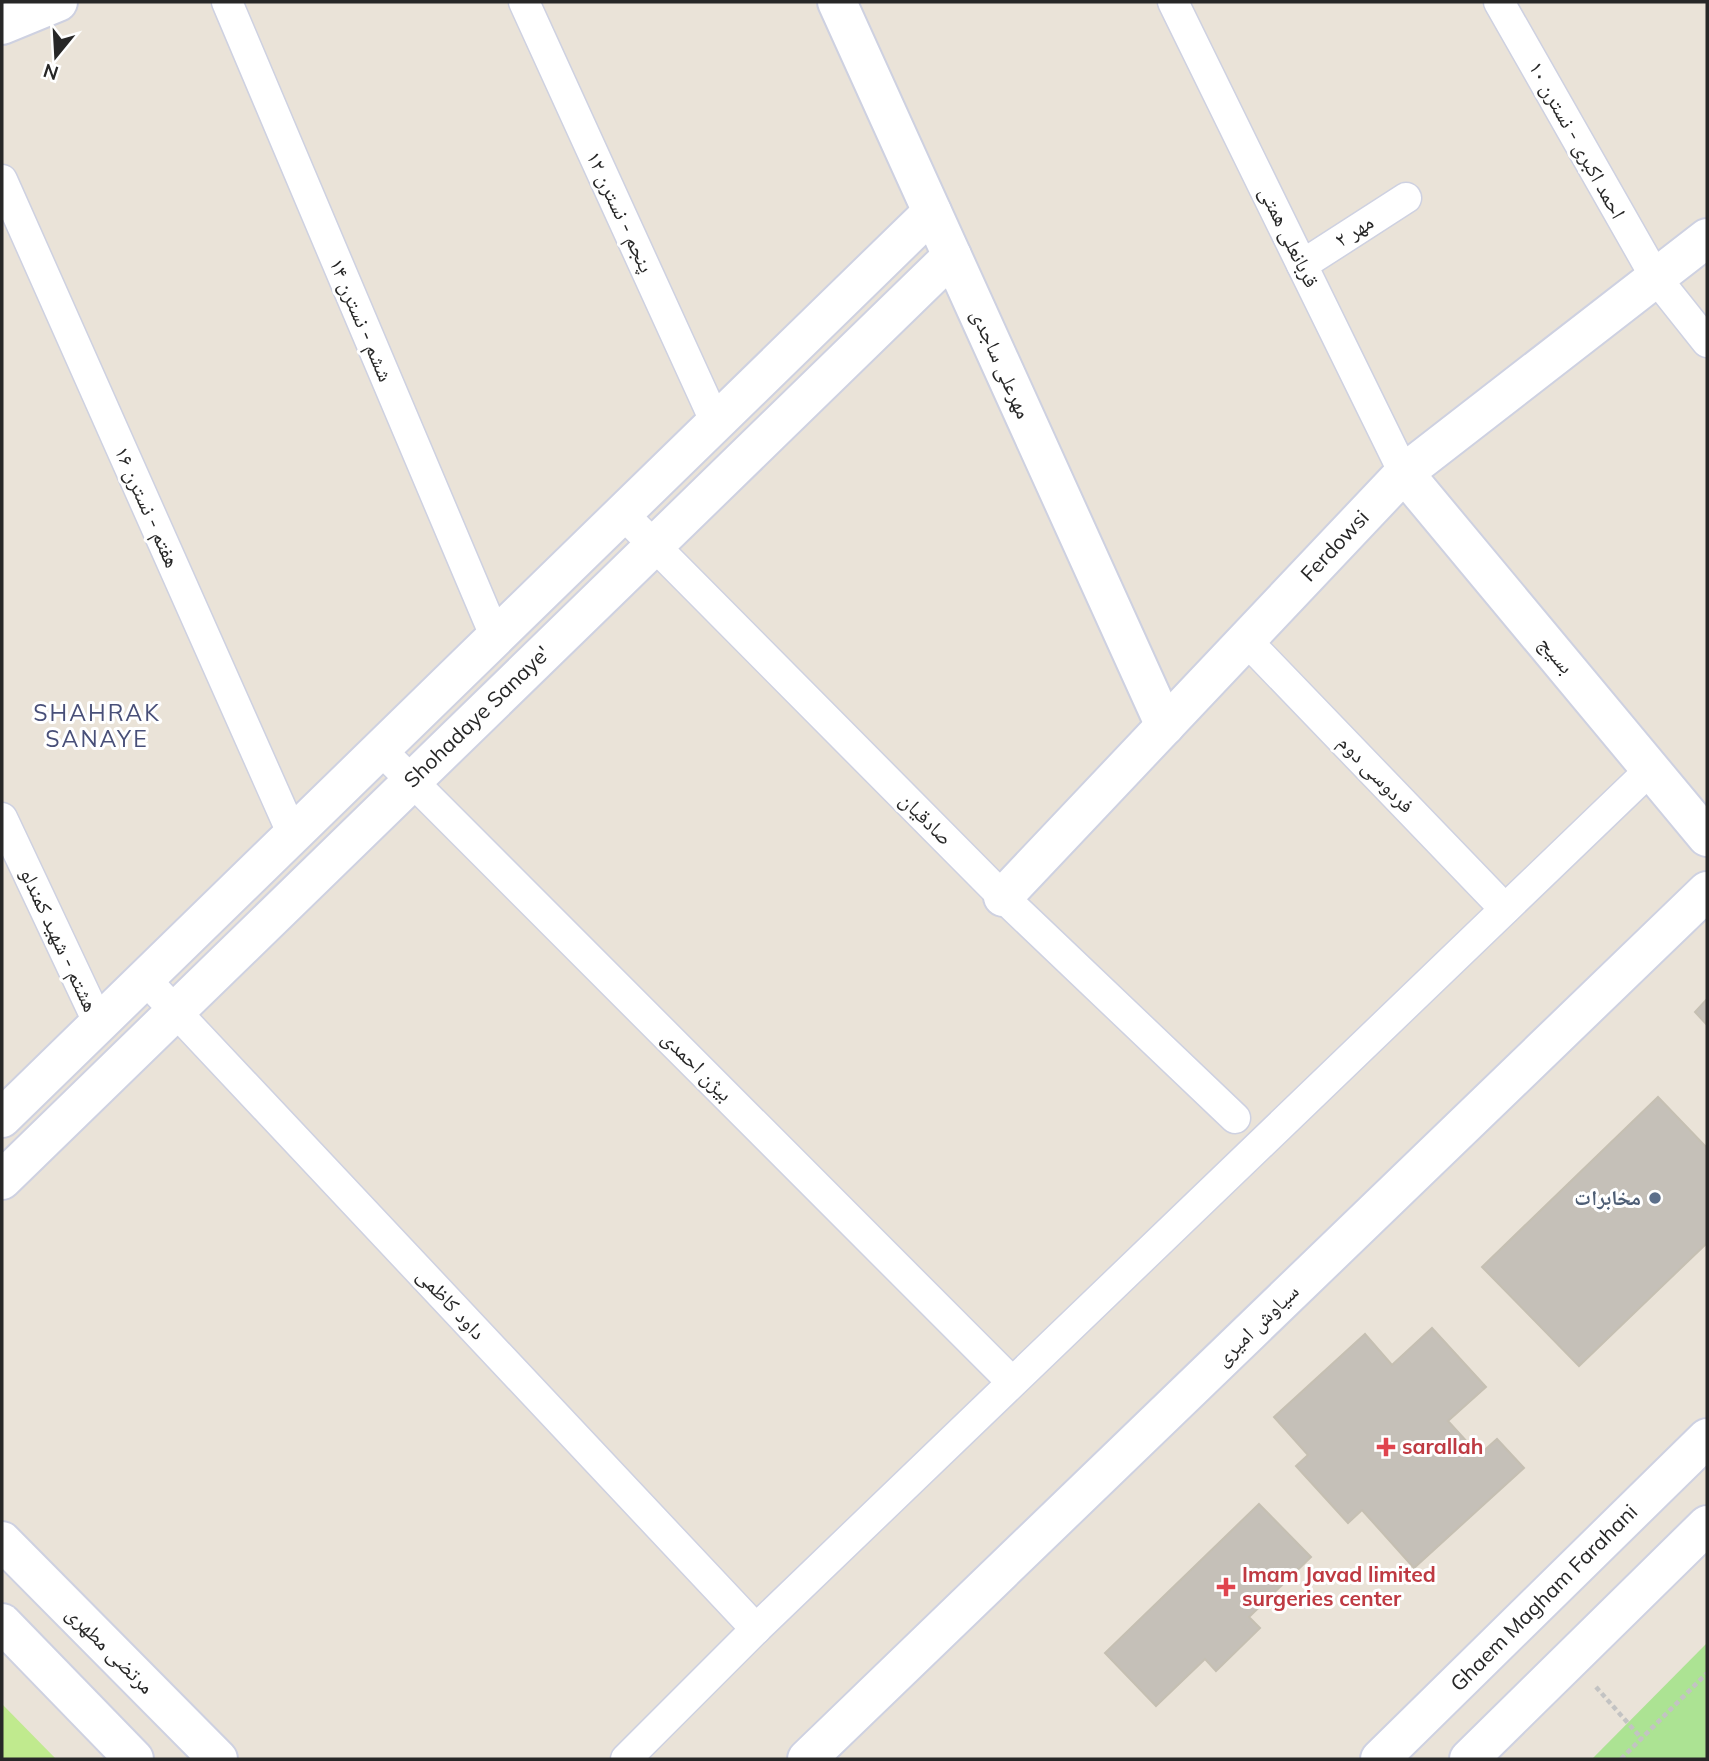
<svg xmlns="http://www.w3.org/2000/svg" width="1709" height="1761" font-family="Mulish,'Noto Naskh Arabic',sans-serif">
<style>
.green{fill:#ace393}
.pitch{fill:#c0ea8e}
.building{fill:#c5c0b8;stroke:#c5bfb2;stroke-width:2}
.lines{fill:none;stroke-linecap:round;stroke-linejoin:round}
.street-casing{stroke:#ced1e1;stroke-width:33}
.secondary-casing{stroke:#ced1e1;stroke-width:42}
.path{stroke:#c3c3c3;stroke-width:4.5;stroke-dasharray:5 3.5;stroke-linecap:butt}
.street{stroke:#fff;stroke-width:30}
.secondary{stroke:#fff;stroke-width:38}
.service-dot{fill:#5c6f8a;stroke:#fff;stroke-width:2.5}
.health-dot{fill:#e0444e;stroke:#fff;stroke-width:2.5}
.labels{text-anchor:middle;stroke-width:6;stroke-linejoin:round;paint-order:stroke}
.street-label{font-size:21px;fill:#272727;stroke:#fff}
.service-label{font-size:21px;font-weight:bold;fill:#4e5e75;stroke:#fff;text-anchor:end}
.health-label{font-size:21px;font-weight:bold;fill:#be3a42;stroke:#fff;text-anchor:start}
.neighbourhood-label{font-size:23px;letter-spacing:2px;fill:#484f78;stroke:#fff}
</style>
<rect width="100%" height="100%" fill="#eae3d8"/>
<polygon class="green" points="1707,1643 1707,1759 1592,1759"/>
<polygon class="pitch" points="2,1704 56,1759 2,1759"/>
<g class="building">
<polygon points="1707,999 1707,1025 1695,1012"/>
<polygon points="1658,1097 1707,1148 1707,1243 1579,1366 1482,1267"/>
<polygon points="1432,1328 1486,1387 1448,1421 1479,1455 1497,1439 1524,1468 1414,1568 1362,1510 1348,1523 1296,1466 1308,1455 1274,1417 1365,1334 1392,1365"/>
<polygon points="1259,1504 1311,1557 1249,1617 1260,1628 1216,1671 1205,1659 1156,1706 1105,1653"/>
</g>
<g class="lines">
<g class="street-casing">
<g id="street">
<polyline points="227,2 496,638"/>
<polyline points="524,2 716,423"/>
<polyline points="1173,2 1404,473"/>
<polyline points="1499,2 1656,278 1707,342"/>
<polyline points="2,180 293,835"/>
<polyline points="1302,265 1406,198"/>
<polyline points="623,514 1003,897 1235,1118"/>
<polyline points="1246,640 1505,909"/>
<polyline points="381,750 1012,1382"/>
<polyline points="2,818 99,1024"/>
<polyline points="145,979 756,1629"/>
<polyline points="626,1759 756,1629 1651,769"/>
</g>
</g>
<g class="secondary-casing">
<g id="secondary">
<polyline points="837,2 1165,726"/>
<polyline points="2,25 58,2"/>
<polyline points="1404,473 1707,837"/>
<polyline points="1003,897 1404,473 1707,238"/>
<polyline points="2,1118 932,212"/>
<polyline points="2,1180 952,256"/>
<polyline points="2,1541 218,1759"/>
<polyline points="2,1623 134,1759"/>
<polyline points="807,1759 1707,891"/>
<polyline points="1380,1759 1707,1438"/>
<polyline points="1469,1759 1707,1525"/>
</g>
</g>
<g class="path">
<polyline points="1596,1687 1642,1739"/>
<polyline points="1621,1759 1707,1673"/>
</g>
<use href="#street" class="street"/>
<use href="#secondary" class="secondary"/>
</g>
<circle class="service-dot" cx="1655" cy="1198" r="7"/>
<g class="health-dot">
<path d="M1382.5 1436.5h7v7h7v7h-7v7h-7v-7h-7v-7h7z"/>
<path d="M1222.5 1576.5h7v7h7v7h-7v7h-7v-7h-7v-7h7z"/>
</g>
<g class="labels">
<g class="street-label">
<text transform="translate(1577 140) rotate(61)" y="7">احمد اکبری - نسترن ۱۰</text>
<text transform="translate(620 212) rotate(65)" y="7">پنجم - نسترن ۱۲</text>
<text transform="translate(1354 231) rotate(-33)" y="7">مهر ۲</text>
<text transform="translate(1289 237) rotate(64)" y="7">قربانعلی همتی</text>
<text transform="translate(361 320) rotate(67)" y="7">ششم - نسترن ۱۴</text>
<text transform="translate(1001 364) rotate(66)" y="7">مهرعلی ساجدی</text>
<text transform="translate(147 507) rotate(66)" y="7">هفتم - نسترن ۱۶</text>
<text transform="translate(1335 546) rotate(-47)" y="7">Ferdowsi</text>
<text transform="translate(1556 655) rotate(50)" y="7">بسیج</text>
<text transform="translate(477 717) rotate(-44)" y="7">Shohadaye Sanaye'</text>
<text transform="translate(1376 774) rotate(46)" y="7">فردوسی دوم</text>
<text transform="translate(926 819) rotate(45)" y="7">صادقیان</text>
<text transform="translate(59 940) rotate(65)" y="7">هشتم - شهید کمندلو</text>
<text transform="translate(697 1066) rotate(45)" y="7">بیژن احمدی</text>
<text transform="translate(451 1304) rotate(47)" y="7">داود کاظمی</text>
<text transform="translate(1257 1325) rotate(-44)" y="7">سیاوش امیری</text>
<text transform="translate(1544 1598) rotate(-45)" y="7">Ghaem Magham Farahani</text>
<text transform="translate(110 1650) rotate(45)" y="7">مرتضی مطهری</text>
</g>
<g class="service-label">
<text x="1641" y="1205">مخابرات</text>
</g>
<g class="health-label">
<text x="1402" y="1454">sarallah</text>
<text x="1242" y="1582">Imam Javad limited<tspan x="1242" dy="24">surgeries center</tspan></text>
</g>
<g class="neighbourhood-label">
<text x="97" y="721">SHAHRAK<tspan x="97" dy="26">SANAYE</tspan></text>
</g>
</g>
<rect width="1709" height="1761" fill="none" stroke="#272727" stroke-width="7"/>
<g transform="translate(56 56) rotate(198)" stroke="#ffffff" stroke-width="5" paint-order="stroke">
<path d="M0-5L12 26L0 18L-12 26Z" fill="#272727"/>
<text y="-10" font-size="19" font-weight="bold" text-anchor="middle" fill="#272727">N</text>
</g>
</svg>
